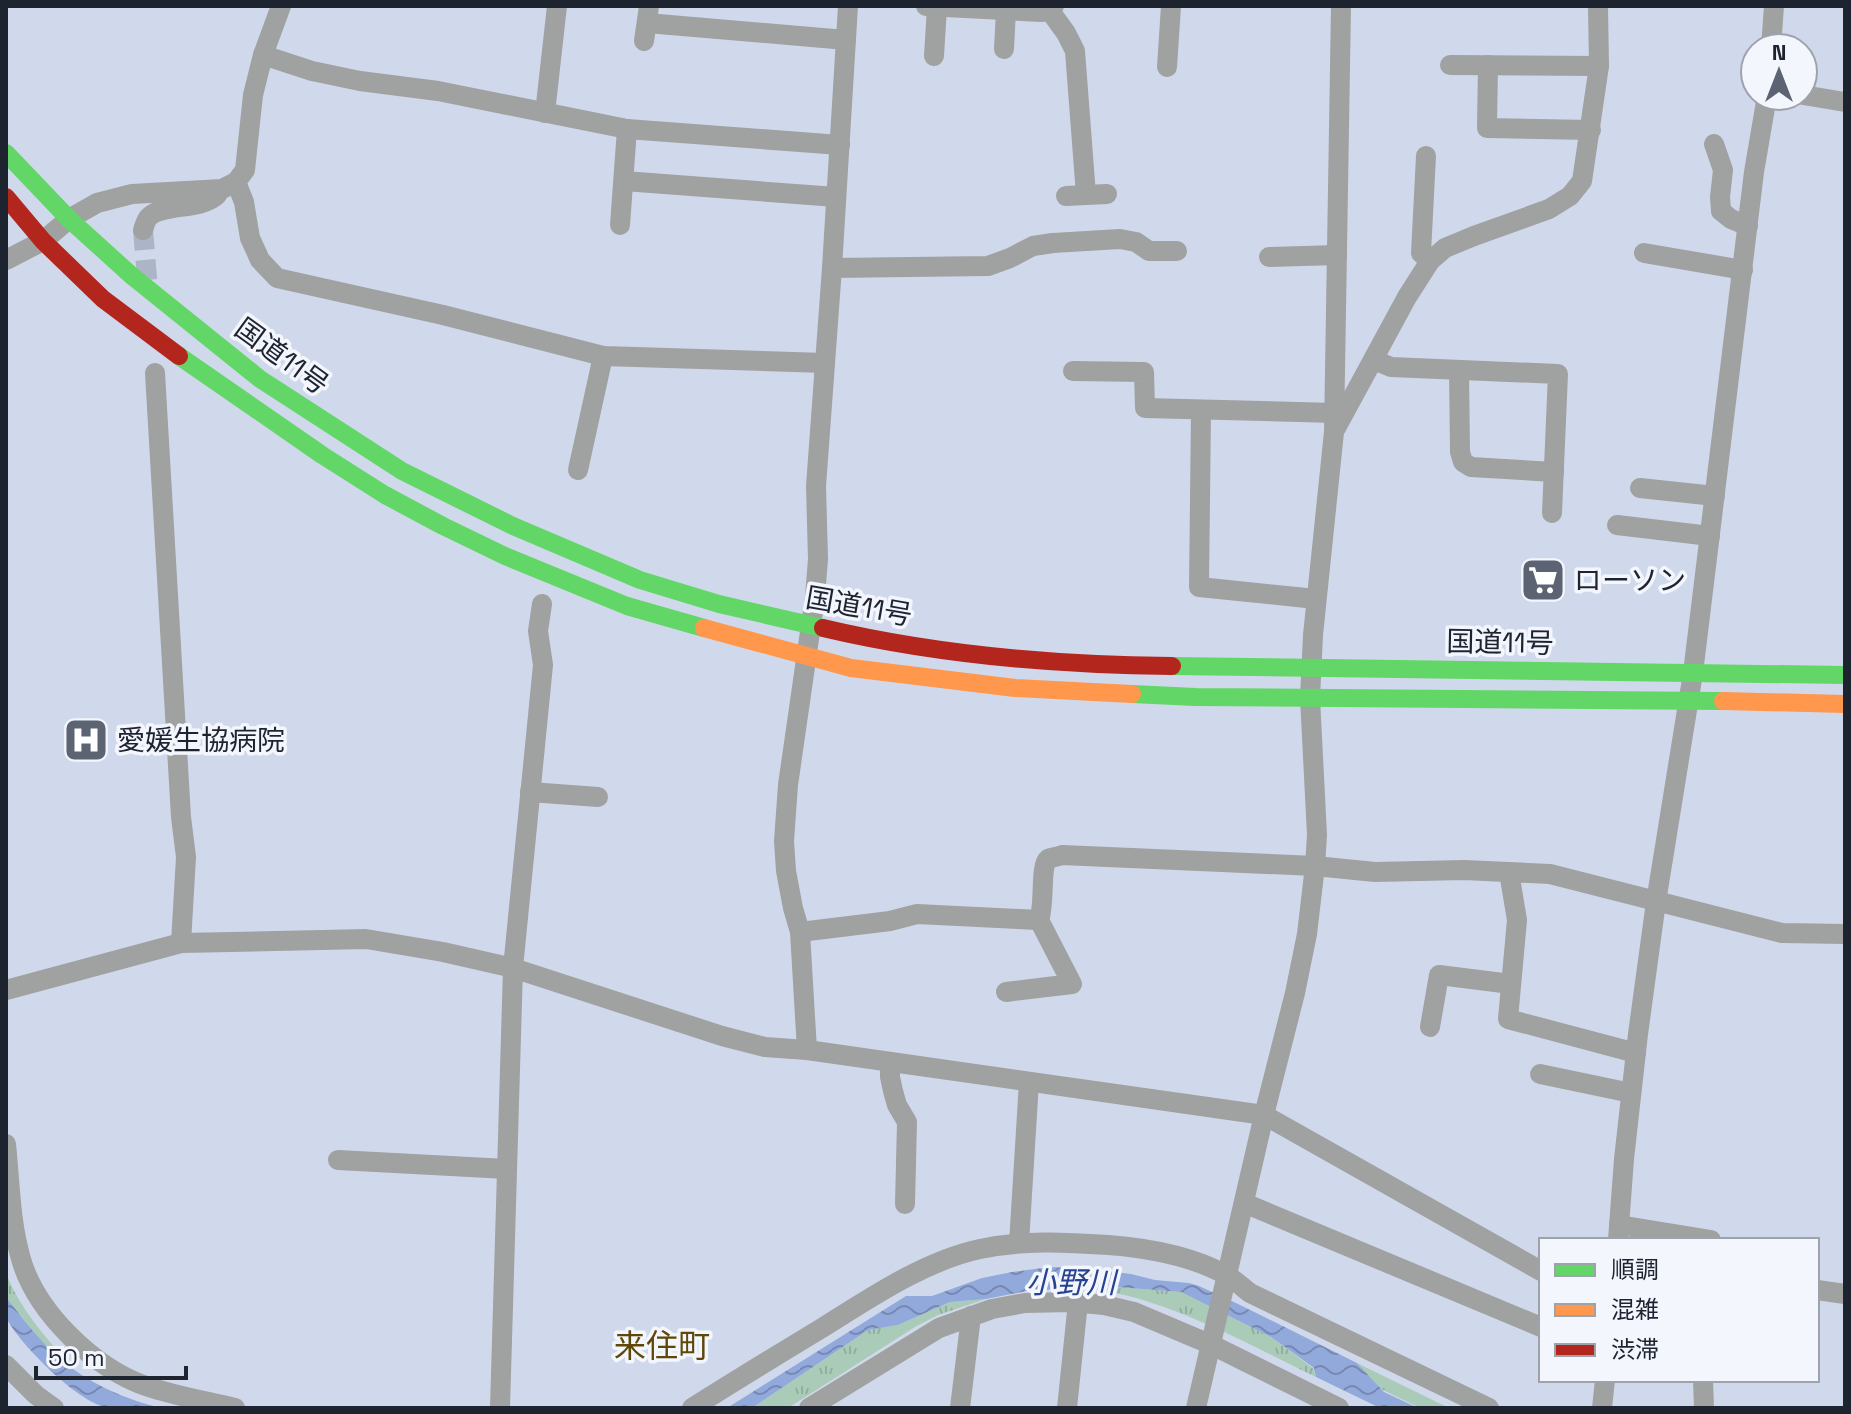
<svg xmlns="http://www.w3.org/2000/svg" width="1851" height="1414" font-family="'Space Grotesk','Noto Sans JP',sans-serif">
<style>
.grass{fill:url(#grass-tufts)}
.water{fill:url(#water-waves)}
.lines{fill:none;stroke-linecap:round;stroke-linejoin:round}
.street-tunnel{stroke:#acb5c6;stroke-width:20;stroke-dasharray:20 10;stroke-linecap:butt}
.street{stroke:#a0a1a1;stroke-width:20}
.fast{stroke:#63d668;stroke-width:18}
.slow{stroke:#ff974d;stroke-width:18}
.jam{stroke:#b3261e;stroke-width:18}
.labels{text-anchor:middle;stroke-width:7;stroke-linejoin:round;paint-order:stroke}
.street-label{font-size:28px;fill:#1e2330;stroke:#f3f6fd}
.poi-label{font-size:28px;fill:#1e2330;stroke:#f3f6fd;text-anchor:start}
.water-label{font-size:30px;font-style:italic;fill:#27438f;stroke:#f3f6fd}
.quarter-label{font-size:32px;fill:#5e4708;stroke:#f3f6fd}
</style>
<defs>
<pattern id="grass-tufts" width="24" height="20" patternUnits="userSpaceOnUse" patternTransform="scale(2)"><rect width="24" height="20" fill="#aacbb8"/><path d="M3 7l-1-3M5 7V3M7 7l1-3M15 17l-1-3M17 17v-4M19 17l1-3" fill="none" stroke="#92ae9e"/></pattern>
<pattern id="water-waves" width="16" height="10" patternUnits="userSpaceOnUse" patternTransform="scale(2)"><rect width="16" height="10" fill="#92a9db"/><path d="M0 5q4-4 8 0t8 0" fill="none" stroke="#7789b2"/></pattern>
</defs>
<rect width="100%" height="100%" fill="#d0d9ec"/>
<g class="grass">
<path d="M6,1273C20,1310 48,1339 73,1369L43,1343L6,1297Z"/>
<path d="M1071,1286H1104L1181,1292L1271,1337L1314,1369L1316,1377C1252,1346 1168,1299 1098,1290C1086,1289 1073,1289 1061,1289Z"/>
<polygon points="986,1299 938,1315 915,1327 788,1408 752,1408 868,1330 898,1325 950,1302"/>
<polygon points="1357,1363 1449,1408 1420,1408 1381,1389"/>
</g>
<g class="water">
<polygon points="1050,1267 1091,1269 1131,1274 1155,1280 1189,1283 1199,1286 1236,1303 1357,1363 1384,1392 1418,1408 1380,1408 1316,1377 1314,1368 1271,1337 1181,1292 1104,1286 1071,1286 1061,1289 1027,1291 986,1299 950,1302 898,1325 868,1330 752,1408 727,1408 906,1296 932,1296 982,1278 1012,1272"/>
<path d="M6,1297C18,1312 29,1327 42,1341C73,1376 116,1397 161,1408C143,1408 122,1411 105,1407C77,1401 22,1346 8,1321C4,1314 6,1305 6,1297Z"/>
</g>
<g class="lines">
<polyline class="street-tunnel" points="143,230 148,289"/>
<g class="street">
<polyline points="926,6 1041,12 1050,11 1054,6"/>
<polyline points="1050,11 1066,33 1075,51 1086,195"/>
<polyline points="647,23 846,40"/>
<polyline points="644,41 649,6"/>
<polyline points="1771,48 1774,6"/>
<polyline points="1004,49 1006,10"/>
<polyline points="263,55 312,71 360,81 438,91 627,129 840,145"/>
<polyline points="934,56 937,7"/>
<polyline points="1450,65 1599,66"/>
<polyline points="1488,65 1487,128 1591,130"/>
<polyline points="1167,67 1171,6"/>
<polyline points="1803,95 1845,102"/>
<polyline points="545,113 557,6"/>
<polyline points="1714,144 1723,170 1720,197 1721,211 1731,219 1748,226"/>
<polyline points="1426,156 1421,253 1430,261"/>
<polyline points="624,181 836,197"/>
<polyline points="236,182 244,202 250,238 260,260 277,278 443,315 603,356 825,363"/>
<polyline points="1066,196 1107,194"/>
<polyline points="620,225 627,129"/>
<path d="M143,230C144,227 146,220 148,218C160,203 201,211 217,195"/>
<polyline points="1644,253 1743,270"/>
<polyline points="1269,257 1337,255"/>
<polyline points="6,260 43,241 69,219 97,203 132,194 222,189 236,182 245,170 253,95 263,55 281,6"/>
<polyline points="832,268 988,266 1010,258 1033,246 1053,243 1120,239 1136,242 1149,251 1177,251"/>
<polyline points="1374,360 1391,367 1558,374 1552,513"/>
<polyline points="1459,370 1460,452 1463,462 1471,467 1554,472"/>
<polyline points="1073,371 1144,372 1145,408 1335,413"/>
<polyline points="155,373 181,817 186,857 181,943"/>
<polyline points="1201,410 1199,587 1316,599"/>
<polyline points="1336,428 1407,297 1430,261 1445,248 1474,236 1549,209 1570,196 1582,181 1599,66 1598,6"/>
<polyline points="578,470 603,356"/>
<polyline points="1640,488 1715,496"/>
<polyline points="1617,525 1710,536"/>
<polyline points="530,792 598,797"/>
<polyline points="1509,872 1517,920 1508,1019 1636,1053"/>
<path d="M800,932L890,921L917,914L1039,920C1045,906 1040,865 1048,859C1052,857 1057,857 1062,855L1315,866L1375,872L1464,870L1550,874L1782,933L1845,934"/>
<polyline points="6,990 181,943 366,939 443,952 513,968 722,1036 765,1047 807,1050 1264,1115 1541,1271"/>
<polyline points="1006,992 1072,984 1039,920"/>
<polyline points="1430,1027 1439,975 1511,984"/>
<polyline points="807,1050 800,932 793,908 786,871 784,841 788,785 815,597 818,559 816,486 832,268 848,6"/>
<polyline points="890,1062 890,1077 893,1091 897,1105 907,1122 905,1204"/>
<polyline points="1540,1074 1631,1093"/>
<path d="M6,1144C10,1181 10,1222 21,1259C36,1312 94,1368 146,1386C175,1396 206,1401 235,1408"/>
<polyline points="338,1160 507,1169"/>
<polyline points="1244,1203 1541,1327"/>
<polyline points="1619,1225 1711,1240"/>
<polyline points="1618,1240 1624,1159 1638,1034 1656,902 1693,673 1754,172 1767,96"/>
<polyline points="1019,1243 1029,1082"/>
<polyline points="1817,1290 1845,1294"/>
<polyline points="6,1365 36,1395 54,1408"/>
<polyline points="1703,1380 1704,1408"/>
<polyline points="500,1408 513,968 543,665 538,631 542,604"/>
<path d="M692,1408C735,1381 779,1354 822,1328C870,1298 924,1261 980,1249C1023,1240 1064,1242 1108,1245C1148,1248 1190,1255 1226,1275C1234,1279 1242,1287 1250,1293L1489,1408"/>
<polyline points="809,1408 939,1328 992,1309 1025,1303 1072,1302 1104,1305 1134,1312 1212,1345 1339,1408"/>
<polyline points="960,1408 971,1316"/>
<polyline points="1067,1408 1078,1302"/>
<polyline points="1196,1408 1264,1115 1295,993 1307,934 1315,866 1317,835 1310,698 1313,635 1334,432 1341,6"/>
<polyline points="1602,1408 1605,1380"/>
</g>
<g class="fast">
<polyline points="6,153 69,219 132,276 260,379 402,471 513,526 640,580 719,604 823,628"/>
<polyline points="179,356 322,455 385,495 443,526 505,556 627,606 704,628"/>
<polyline points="1172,666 1845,675"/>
<polyline points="1132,694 1196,697 1723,701"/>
</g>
<g class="slow">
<polyline points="704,628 851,668 1015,688 1132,694"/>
<polyline points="1723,701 1845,704"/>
</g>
<g class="jam">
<polyline points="6,197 43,241 103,299 179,356"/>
<path d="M823,628C937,655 1055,665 1172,666"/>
</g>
</g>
<defs>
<g id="supermarket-square" transform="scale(2.3)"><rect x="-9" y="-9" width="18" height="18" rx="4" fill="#5c6372" stroke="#f3f6fd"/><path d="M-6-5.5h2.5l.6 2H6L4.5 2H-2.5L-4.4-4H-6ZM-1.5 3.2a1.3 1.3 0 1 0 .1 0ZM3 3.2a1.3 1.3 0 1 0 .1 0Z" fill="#fff"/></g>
<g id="hospital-square" transform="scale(2.3)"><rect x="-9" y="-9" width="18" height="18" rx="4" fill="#5c6372" stroke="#f3f6fd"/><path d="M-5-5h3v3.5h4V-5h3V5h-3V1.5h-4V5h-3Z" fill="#fff"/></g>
</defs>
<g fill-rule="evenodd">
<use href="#supermarket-square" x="1543" y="580"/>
<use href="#hospital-square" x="86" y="740"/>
</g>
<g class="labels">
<g class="street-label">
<text transform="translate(282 356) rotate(36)" y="10">国道11号</text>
<text transform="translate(859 606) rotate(10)" y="10">国道11号</text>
<text transform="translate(1500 642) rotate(1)" y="10">国道11号</text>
</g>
<g class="poi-label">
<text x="1574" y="590">ローソン</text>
<text x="117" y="750">愛媛生協病院</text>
</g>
<g class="water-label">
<text x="1071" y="1293">小野川</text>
</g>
<g class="quarter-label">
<text x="662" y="1357">来住町</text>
</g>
</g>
<rect width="1851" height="1414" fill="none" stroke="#1e2330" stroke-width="16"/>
<rect x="1539" y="1238" width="280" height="144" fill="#f3f6fd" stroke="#9ea2ab" stroke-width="2"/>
<rect x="1555" y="1264" width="40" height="12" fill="#63d668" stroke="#9ea2ab" stroke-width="2"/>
<text x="1611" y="1278" font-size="24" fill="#1e2330">順調</text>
<rect x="1555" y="1304" width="40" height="12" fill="#ff974d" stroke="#9ea2ab" stroke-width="2"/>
<text x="1611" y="1318" font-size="24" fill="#1e2330">混雑</text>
<rect x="1555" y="1344" width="40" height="12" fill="#b3261e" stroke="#9ea2ab" stroke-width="2"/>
<text x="1611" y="1358" font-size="24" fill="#1e2330">渋滞</text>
<g transform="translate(1779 72)"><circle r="38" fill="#f3f6fd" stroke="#9ea2ab" stroke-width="2"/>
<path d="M0-6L14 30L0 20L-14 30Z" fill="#5c6372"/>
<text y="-12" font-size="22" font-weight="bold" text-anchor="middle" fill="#1e2330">N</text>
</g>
<path d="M36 1366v12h150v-12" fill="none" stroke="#1e2330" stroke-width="4"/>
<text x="48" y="1366" font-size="24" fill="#1e2330" stroke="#f3f6fd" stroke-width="6" paint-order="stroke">50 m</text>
</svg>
